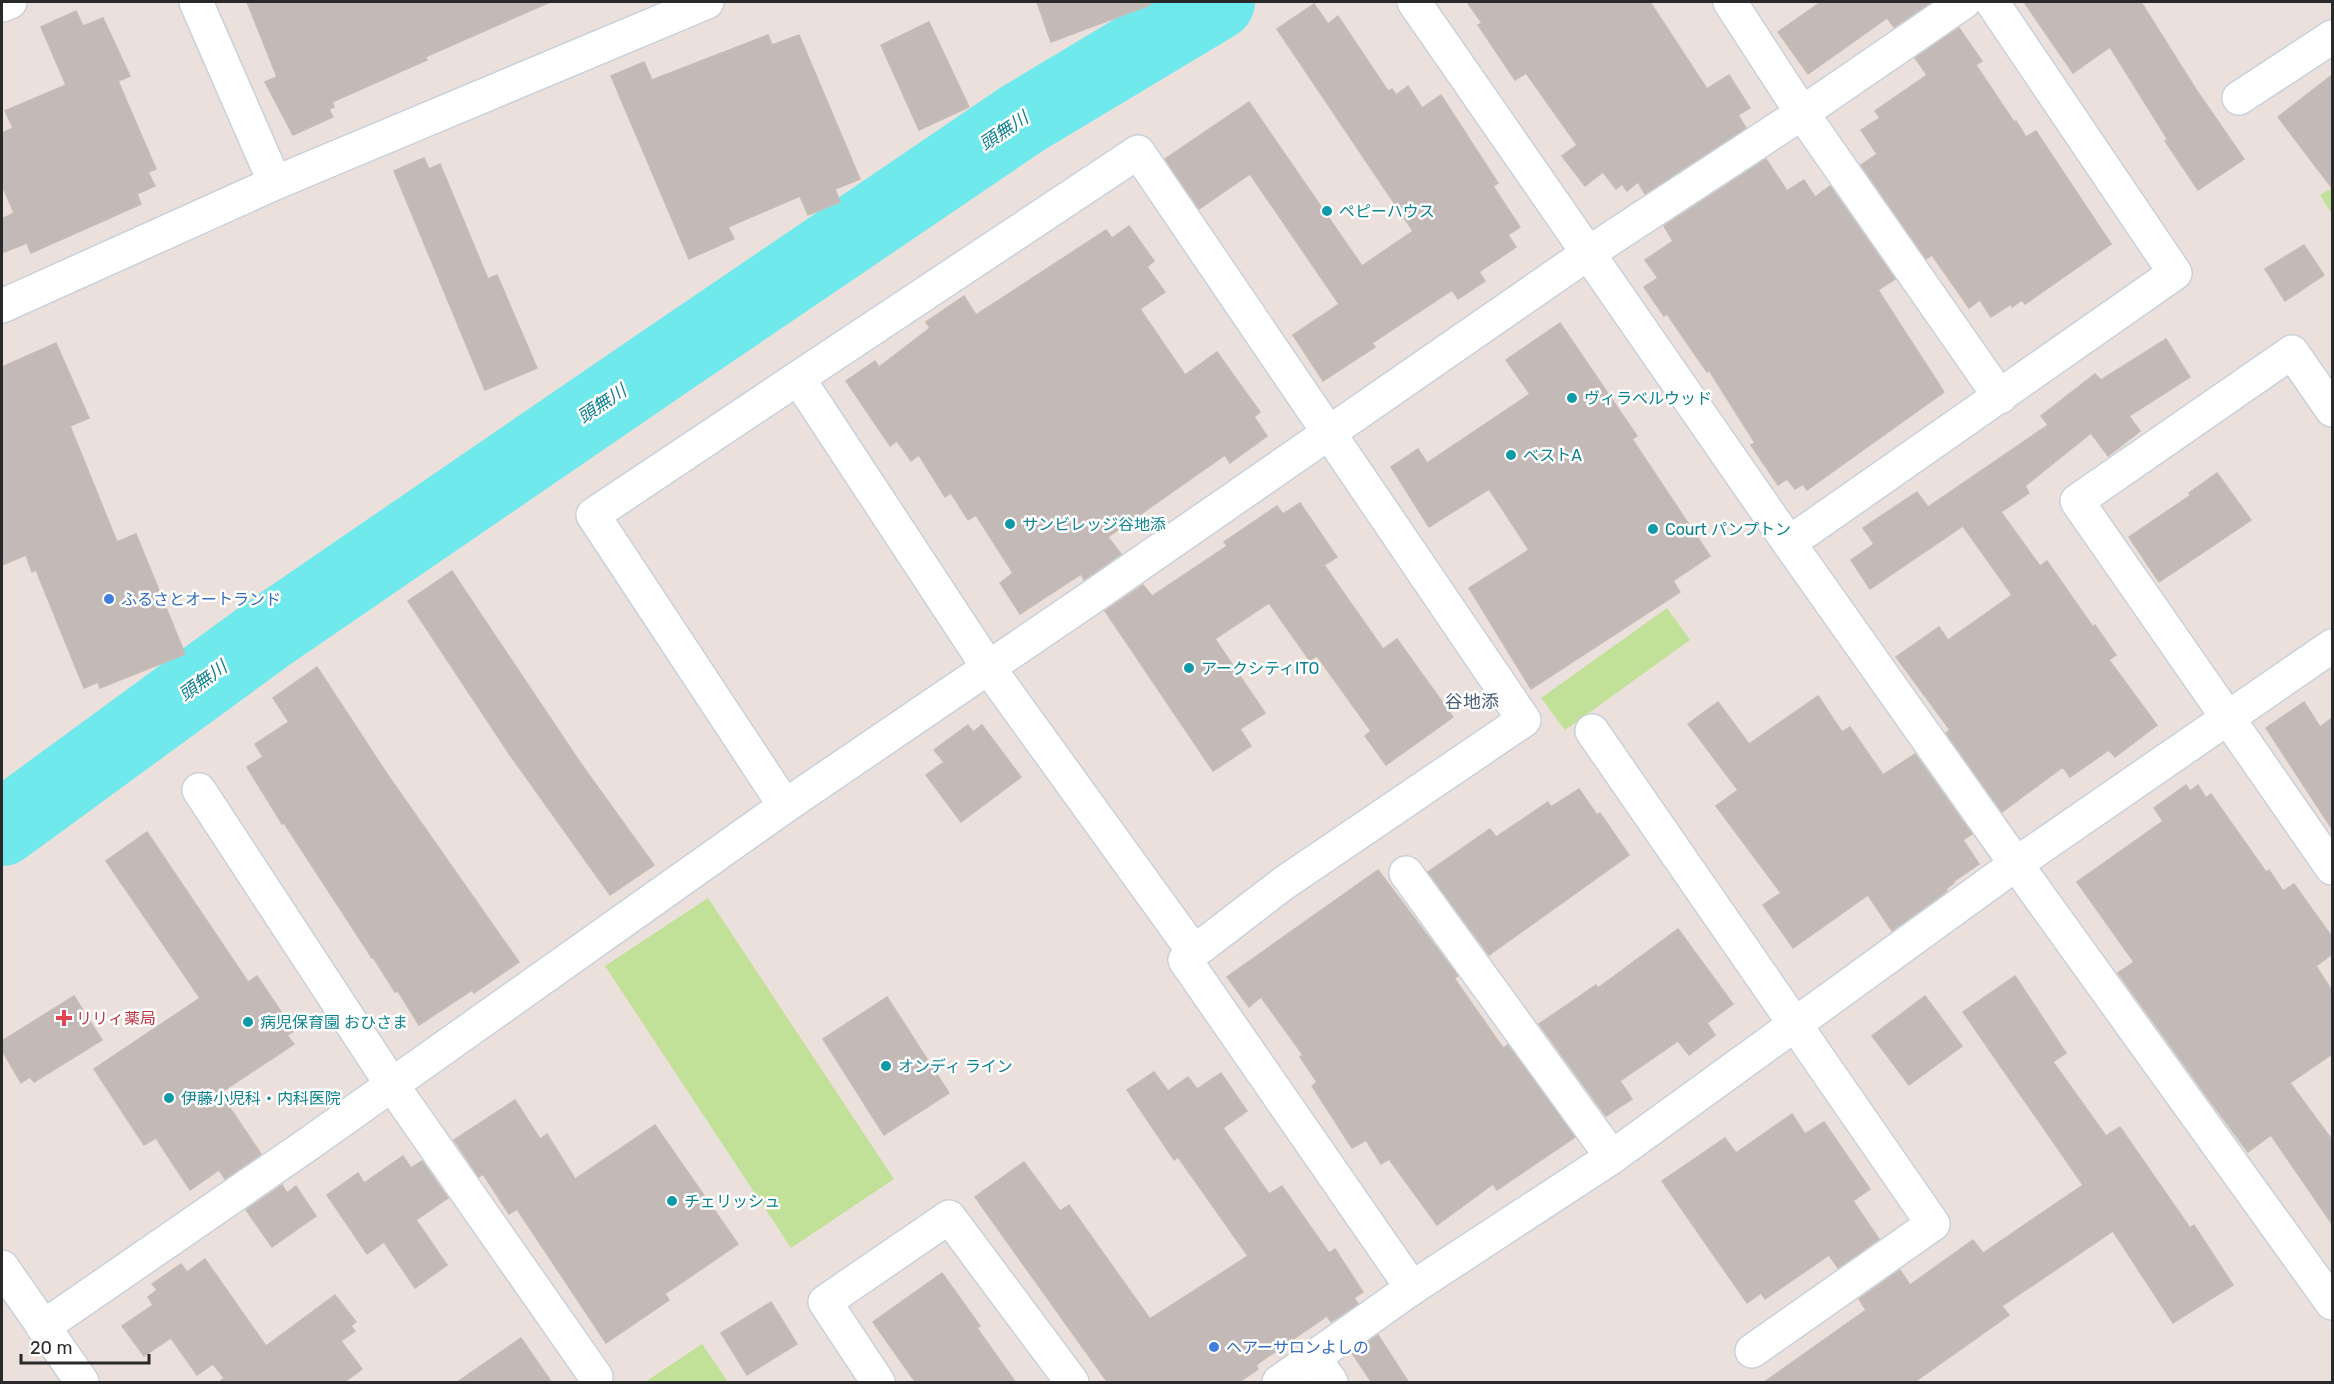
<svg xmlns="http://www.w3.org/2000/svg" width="2334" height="1384" font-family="Rubik,'Noto Sans JP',sans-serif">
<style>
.green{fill:#c2e198}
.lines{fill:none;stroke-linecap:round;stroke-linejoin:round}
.river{stroke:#6fe9ec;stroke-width:76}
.building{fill:#c3bab7;stroke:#c6bcb5;stroke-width:1.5}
.minor-casing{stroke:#c9d1db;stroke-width:36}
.minor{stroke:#fff;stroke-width:33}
.culture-dot{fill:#0f9aa8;stroke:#fff;stroke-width:2}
.shop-dot{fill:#3f7fe0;stroke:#fff;stroke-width:2}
.health-dot{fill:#e0444e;stroke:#fff;stroke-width:2}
.labels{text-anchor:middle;stroke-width:5;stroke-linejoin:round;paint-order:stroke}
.culture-label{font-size:16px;fill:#0d838f;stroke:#fff;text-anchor:start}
.shop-label{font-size:16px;fill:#366cbe;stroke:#fff;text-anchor:start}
.health-label{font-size:16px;fill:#be3a42;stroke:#fff;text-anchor:start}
.water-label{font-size:18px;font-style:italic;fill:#10828f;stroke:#fff}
.neighbourhood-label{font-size:18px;fill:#4a5e78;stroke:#fff}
</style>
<rect width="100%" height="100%" fill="#ebe0db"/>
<g class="green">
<polygon points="2332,188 2332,214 2320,195"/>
<polygon points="1667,608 1690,640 1565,730 1541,698"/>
<polygon points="708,898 894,1179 791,1248 605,966"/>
<polygon points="702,1344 728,1382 645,1382"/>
</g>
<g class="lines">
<polyline class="river" points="2,828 266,635 657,367 1022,119 1217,2"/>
</g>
<g class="building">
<polygon points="247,2 550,2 425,57 427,60 332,102 334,107 329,109 333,117 293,135 265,82 277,77"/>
<polygon points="1037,2 1149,2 1150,5 1051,42"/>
<polygon points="1467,2 1650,2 1707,89 1729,75 1750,108 1738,115 1746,128 1645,194 1638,182 1627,191 1622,184 1616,189 1603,172 1585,186 1562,156 1577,145 1526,73 1515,80 1478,25 1482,23"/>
<polygon points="1821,2 1932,2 1894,27 1887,18 1808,74 1778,32"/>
<polygon points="2024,2 2141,2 2195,88 2244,159 2198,190 2165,141 2168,140 2110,47 2073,73"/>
<polygon points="1314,4 1328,24 1338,16 1388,91 1392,89 1396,95 1408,86 1422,108 1441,95 1498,183 1493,186 1520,227 1508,235 1516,247 1479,272 1485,281 1458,299 1452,290 1372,343 1375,347 1323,381 1293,335 1339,304 1250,174 1199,209 1165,159 1249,102 1362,266 1413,231 1277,29"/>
<polygon points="76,11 83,26 103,18 130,76 118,81 156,169 148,172 155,186 137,194 141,204 31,253 27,243 2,253 2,219 14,213 2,185 2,133 13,128 5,111 66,85 41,27"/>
<polygon points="929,22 969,107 919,130 881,45"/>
<polygon points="1959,28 1982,61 1976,65 2014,122 2016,121 2026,137 2036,131 2111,244 2025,304 2022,300 2012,307 2011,304 1991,317 1980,300 1969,308 1932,255 1926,259 1861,165 1877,154 1861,130 1880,118 1875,111 1927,75 1915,58"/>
<polygon points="768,35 772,45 799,35 860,179 835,189 840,202 808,215 800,196 728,227 734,239 689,259 611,76 644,62 652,80"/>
<polygon points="2332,75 2332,188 2278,117"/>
<polygon points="424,158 429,169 440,164 488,279 497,275 537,368 485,390 394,171"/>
<polygon points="1766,159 1787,191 1804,180 1815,197 1830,186 1895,279 1878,290 1944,392 1807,490 1803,484 1795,489 1787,479 1778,485 1751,445 1755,443 1709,370 1707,372 1667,314 1664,316 1644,287 1658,278 1645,260 1673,241 1664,226"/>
<polygon points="1129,226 1154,261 1147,267 1165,292 1140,309 1185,375 1217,352 1260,412 1254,417 1267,436 1230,463 1225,455 1108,537 1121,554 1084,580 1081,574 1020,614 1000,583 1013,573 976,515 968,520 951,493 945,497 919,455 911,461 897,441 890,446 846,381 875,361 879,367 930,328 926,322 964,296 976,315 1106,230 1112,238"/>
<polygon points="2304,245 2324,275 2285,301 2265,269"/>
<polygon points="1560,323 1637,436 1632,439 1710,556 1673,581 1680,592 1531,689 1469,588 1529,550 1489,489 1429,527 1391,467 1418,449 1427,463 1530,394 1506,360"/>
<polygon points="2166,339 2190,377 2129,416 2140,431 2108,456 2091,433 2025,486 2029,493 2001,512 2040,566 2047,561 2093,627 2095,625 2116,655 2109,660 2157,725 2115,757 2109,750 2070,777 2063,767 2002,812 1946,733 1950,730 1896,657 1939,627 1948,640 2012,595 1963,526 1870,589 1851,560 1874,544 1863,528 1917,492 1928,507 2048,425 2041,416 2095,374 2101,380"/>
<polygon points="56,343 89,418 70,426 117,542 136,534 185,654 100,688 98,682 84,688 36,570 32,572 26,555 2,565 2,367"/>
<polygon points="2217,473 2251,520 2159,582 2129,537 2191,495 2189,493"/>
<polygon points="1300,503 1337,557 1324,565 1383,649 1397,639 1453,717 1386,765 1365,736 1371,731 1317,656 1310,661 1269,603 1215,639 1265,713 1240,729 1251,746 1213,771 1105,611 1143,585 1152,596 1227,546 1224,542 1277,506 1283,514"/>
<polygon points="452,571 579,761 654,865 610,895 510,755 408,601"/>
<polygon points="317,667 387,774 519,962 474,993 472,990 419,1025 398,991 395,992 373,957 372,958 284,823 282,824 247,767 263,757 255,744 289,722 273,698"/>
<polygon points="1818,696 1842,732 1850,727 1883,775 1915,754 1972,834 1963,840 1979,864 1953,882 1954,883 1946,889 1947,891 1892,931 1868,895 1793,948 1763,905 1781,893 1716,806 1738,790 1688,724 1718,702 1749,744"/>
<polygon points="2304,702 2320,727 2332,718 2332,829 2266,728"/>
<polygon points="968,725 973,732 982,725 1021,777 961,822 926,775 944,762 934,750"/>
<polygon points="2186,785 2190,791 2198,785 2206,798 2211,794 2266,872 2269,870 2283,891 2294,884 2332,937 2332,954 2316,966 2332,991 2332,1054 2290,1083 2332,1140 2332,1224 2271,1135 2248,1152 2211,1102 2118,973 2134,962 2077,882 2163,821 2154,808"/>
<polygon points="1579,789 1597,815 1600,813 1629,855 1489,955 1428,872 1490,829 1496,837 1548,802 1551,807"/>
<polygon points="147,832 248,982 257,976 294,1031 287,1035 294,1044 220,1093 261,1154 225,1179 219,1170 190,1190 156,1138 144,1145 94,1069 200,998 106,861"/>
<polygon points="1378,870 1458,976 1454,978 1503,1048 1508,1045 1575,1137 1497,1190 1493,1184 1437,1225 1389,1159 1381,1164 1366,1140 1352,1148 1312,1086 1317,1082 1300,1057 1303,1055 1261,997 1249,1007 1227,977"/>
<polygon points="1678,929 1733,1004 1707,1023 1715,1035 1689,1055 1678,1041 1620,1081 1632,1099 1606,1116 1539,1024 1596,985 1598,988"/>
<polygon points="2015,976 2066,1053 2053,1062 2106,1136 2120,1127 2190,1228 2194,1225 2233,1285 2173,1323 2113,1231 2002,1306 2009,1315 1913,1383 1763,1383 1866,1310 1859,1299 1900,1270 1910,1285 1973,1240 1983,1253 2083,1185 1963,1012"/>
<polygon points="74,996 102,1040 34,1082 30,1077 21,1083 2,1050 2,1041"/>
<polygon points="1925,996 1962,1046 1909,1085 1872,1036"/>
<polygon points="887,997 949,1093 884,1135 823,1039"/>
<polygon points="1154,1072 1168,1091 1188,1077 1197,1089 1221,1073 1247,1111 1223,1128 1269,1194 1282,1186 1329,1253 1335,1249 1363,1292 1354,1298 1358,1304 1331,1322 1327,1316 1256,1365 1258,1369 1238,1383 1108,1383 975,1197 1024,1162 1060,1211 1069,1205 1150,1319 1248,1256 1178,1157 1174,1160 1127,1090"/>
<polygon points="515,1100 540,1139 547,1134 575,1179 655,1125 738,1244 665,1294 669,1300 606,1343 517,1209 509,1214 483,1174 479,1177 454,1140"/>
<polygon points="1792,1114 1805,1134 1824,1122 1870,1189 1853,1201 1879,1239 1838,1268 1829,1255 1765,1299 1761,1293 1747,1303 1662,1181 1725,1138 1736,1153"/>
<polygon points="403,1156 411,1168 422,1161 448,1198 416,1220 447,1265 415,1288 384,1242 367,1254 327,1195 358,1173 364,1183"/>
<polygon points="282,1185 287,1193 296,1186 316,1216 272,1247 246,1210"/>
<polygon points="205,1259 266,1346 335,1295 356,1322 351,1326 355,1331 341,1341 362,1369 343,1383 218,1383 224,1378 213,1364 197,1375 171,1338 144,1356 122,1326 153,1305 148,1297 157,1290 152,1284 181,1264 187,1272"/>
<polygon points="942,1273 980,1326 977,1328 1016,1383 916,1383 873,1322"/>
<polygon points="771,1302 797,1344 747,1375 721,1333"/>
<polygon points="1378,1335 1409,1383 1372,1383 1352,1353"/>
<polygon points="521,1338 552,1383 456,1383"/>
</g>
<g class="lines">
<g class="minor-casing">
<g id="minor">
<polyline points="196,2 275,183"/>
<polyline points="1414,2 1789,543 2016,864 2332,1303"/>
<polyline points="1730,2 1802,113 2000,397"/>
<polyline points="2,5 10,2"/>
<polyline points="2239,98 2332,37"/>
<polyline points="2,306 275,183 707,2"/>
<polyline points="2332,410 2292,352 2077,501 2332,868"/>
<polyline points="1789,543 2175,273 1992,2"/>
<polyline points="1592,731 1933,1224 1752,1351"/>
<polyline points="199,790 392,1085 596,1377"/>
<polyline points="785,806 593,515 798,378"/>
<polyline points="1406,873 1612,1157"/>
<polyline points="1194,952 988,667 798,378 1138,152 1524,720 1284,883 1194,952 1185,960 1412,1288"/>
<polyline points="2,1267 82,1382"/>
<polyline points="43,1327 307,1145 785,806 1092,597 1587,254 1802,113 1964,2"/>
<polyline points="1314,1358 1331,1382"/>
<polyline points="878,1382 825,1302 949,1217 1072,1382"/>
<polyline points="1279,1382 1412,1288 1612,1157 2016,864 2332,646"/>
</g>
</g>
<use href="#minor" class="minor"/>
</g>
<g class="culture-dot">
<circle cx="1327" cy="211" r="6"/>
<circle cx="1572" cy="398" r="6"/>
<circle cx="1511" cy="455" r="6"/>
<circle cx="1010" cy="524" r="6"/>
<circle cx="1653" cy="529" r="6"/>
<circle cx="1189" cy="668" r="6"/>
<circle cx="248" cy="1022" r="6"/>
<circle cx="886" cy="1066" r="6"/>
<circle cx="169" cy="1098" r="6"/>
<circle cx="672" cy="1201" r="6"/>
</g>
<g class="shop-dot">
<circle cx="109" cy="599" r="6"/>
<circle cx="1214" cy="1347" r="6"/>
</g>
<path class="health-dot" d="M61 1009h6v6h6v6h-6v6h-6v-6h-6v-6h6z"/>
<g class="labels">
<g class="culture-label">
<text x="1339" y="217">ペピーハウス</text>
<text x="1584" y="404">ヴィラベルウッド</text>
<text x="1523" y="461">ベストA</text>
<text x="1022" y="530">サンビレッジ谷地添</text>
<text x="1665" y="535">Court パンプトン</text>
<text x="1201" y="674">アークシティITO</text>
<text x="260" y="1028">病児保育園 おひさま</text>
<text x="898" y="1072">オンディ ライン</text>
<text x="181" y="1104">伊藤小児科・内科医院</text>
<text x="684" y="1207">チェリッシュ</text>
</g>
<g class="shop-label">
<text x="121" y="605">ふるさとオートランド</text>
<text x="1226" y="1353">ヘアーサロンよしの</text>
</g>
<g class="health-label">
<text x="76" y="1024">リリィ薬局</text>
</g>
<g class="water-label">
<text transform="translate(1004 131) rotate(-34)" y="6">頭無川</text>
<text transform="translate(602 404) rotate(-34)" y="6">頭無川</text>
<text transform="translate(203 681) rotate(-36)" y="6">頭無川</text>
</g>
<g class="neighbourhood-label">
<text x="1472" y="708">谷地添</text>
</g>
</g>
<rect width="2334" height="1384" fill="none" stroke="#292929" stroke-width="6"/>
<path d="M21 1354v9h128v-9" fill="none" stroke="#292929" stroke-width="3"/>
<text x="30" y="1354" font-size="18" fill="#292929" stroke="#ffffff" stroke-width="4.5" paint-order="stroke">20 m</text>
</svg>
